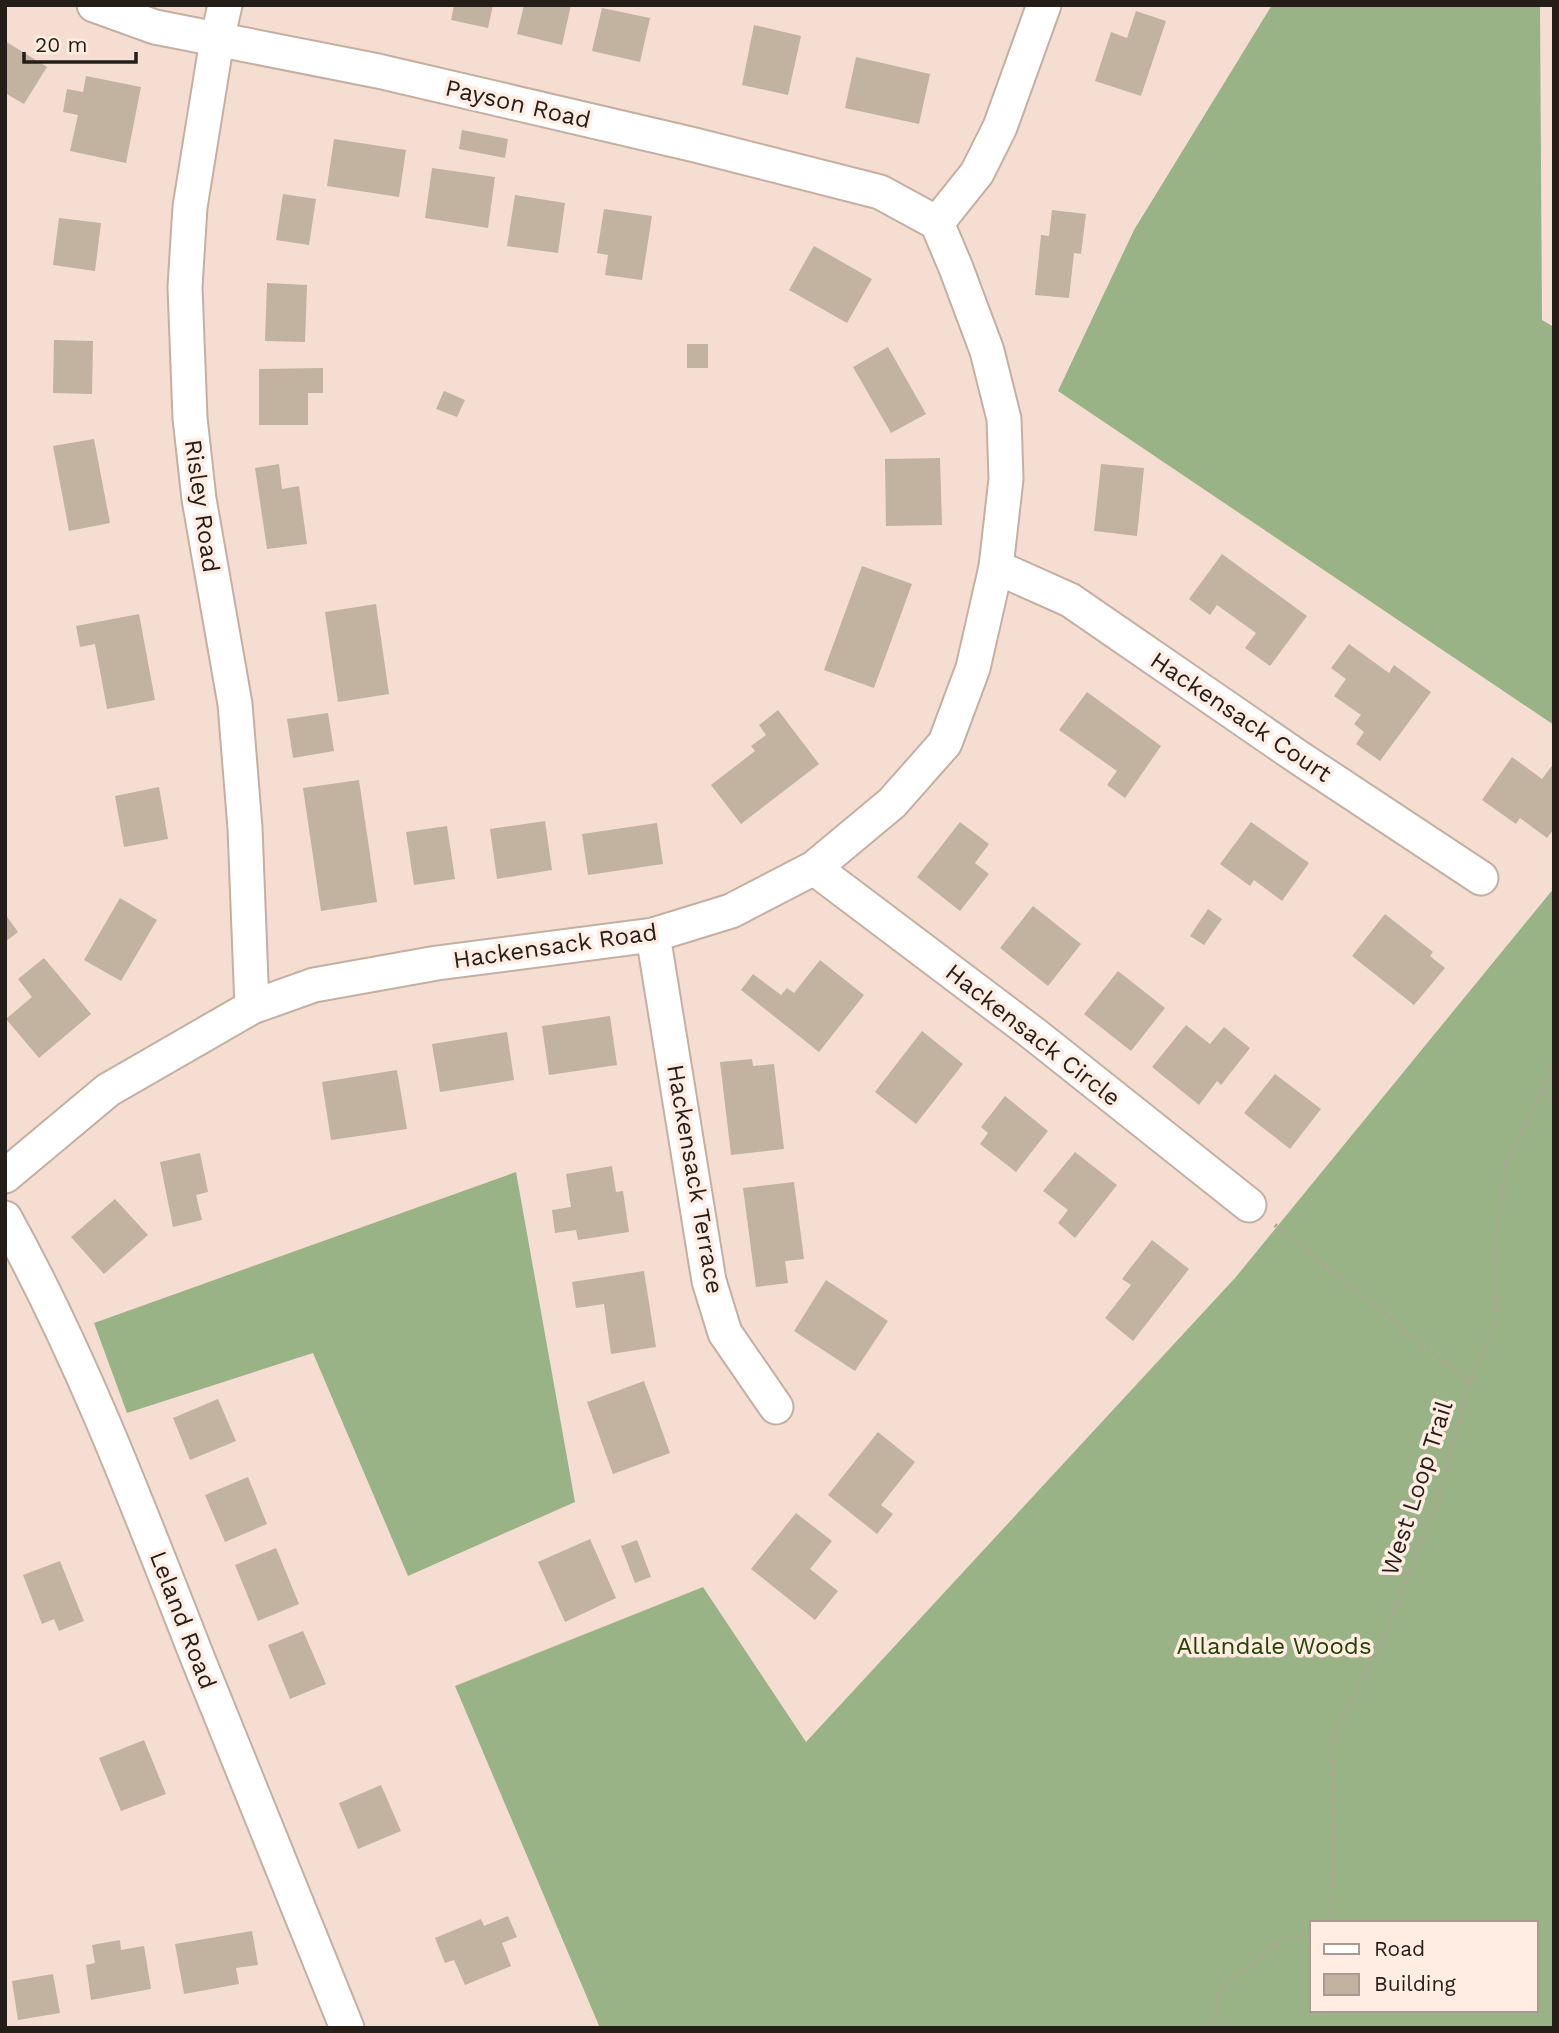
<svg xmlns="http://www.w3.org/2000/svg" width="1559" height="2033" font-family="'Work Sans',sans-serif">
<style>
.forest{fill:#99b387;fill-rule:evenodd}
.building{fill:#c2b2a0}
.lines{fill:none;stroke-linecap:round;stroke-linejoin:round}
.street-casing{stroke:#c4afa2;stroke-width:37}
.path{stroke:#b3a096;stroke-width:4.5;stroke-dasharray:2 5;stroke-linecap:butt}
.street{stroke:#fff;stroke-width:33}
.labels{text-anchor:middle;stroke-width:7;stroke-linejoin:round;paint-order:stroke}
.street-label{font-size:24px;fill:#251d18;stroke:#ffece2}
.park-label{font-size:24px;fill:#234300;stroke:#ffece2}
</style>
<rect width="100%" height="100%" fill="#f5ded1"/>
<g class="forest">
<polygon points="1272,5 1540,5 1542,320 1554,327 1554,725 1058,391 1134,230"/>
<path d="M1554,888V2028H600L455,1686L703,1587L806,1742L1235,1278ZM1312,1923H1536V2010H1312Z"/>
<polygon points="516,1172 575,1502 408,1576 313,1353 127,1413 94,1323"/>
</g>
<g class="building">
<polygon points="454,5 493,5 488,28 451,20"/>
<polygon points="524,5 571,5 562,45 517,34"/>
<polygon points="602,8 650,18 640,62 592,51"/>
<polygon points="1136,11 1166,21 1141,96 1095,81 1111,32 1127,38"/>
<polygon points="754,25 801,36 788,95 742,85"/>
<polygon points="5,41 47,67 24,104 5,93"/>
<polygon points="856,57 930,74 919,124 845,108"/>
<polygon points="86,76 141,87 126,163 70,151 78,115 63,112 67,89 83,92"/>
<polygon points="462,130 508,139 505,158 459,149"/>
<polygon points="334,139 406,150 399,197 327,186"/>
<polygon points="432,168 495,177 488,228 425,218"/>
<polygon points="283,194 316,199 309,245 276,240"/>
<polygon points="515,195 565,203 558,253 507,246"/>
<polygon points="604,209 652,216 642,280 605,275 608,255 597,253"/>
<polygon points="1052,210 1086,214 1081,254 1074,253 1069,298 1035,295 1041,235 1049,236"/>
<polygon points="59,218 101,223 95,271 53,265"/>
<polygon points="814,246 872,279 847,323 789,290"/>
<polygon points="267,283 307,285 305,342 265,341"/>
<polygon points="54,340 93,341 92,394 53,393"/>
<rect x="687" y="344" width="21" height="24"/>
<polygon points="888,347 926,414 891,433 853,367"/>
<polygon points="323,368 323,393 308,393 308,425 259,425 259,369"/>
<polygon points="444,391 465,400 457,417 436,409"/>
<polygon points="94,439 110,523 69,531 53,446"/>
<polygon points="940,458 942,525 886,526 885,459"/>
<polygon points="279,464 282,489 299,486 307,544 267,549 255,468"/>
<polygon points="1101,464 1144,468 1137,536 1094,531"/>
<polygon points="1222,554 1307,616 1270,666 1245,648 1256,633 1217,605 1210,615 1189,599"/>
<polygon points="862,566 912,584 874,688 824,670"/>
<polygon points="376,604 389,694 338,702 325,612"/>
<polygon points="139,614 155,700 107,709 95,644 80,647 76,626"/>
<polygon points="1349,644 1389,673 1394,665 1431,692 1380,761 1356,744 1364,732 1354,724 1361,715 1334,696 1346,679 1331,668"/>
<polygon points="1087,692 1161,746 1125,798 1107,785 1117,771 1059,730"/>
<polygon points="778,710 819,764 741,824 711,785 755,751 751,746 766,735 759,725"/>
<polygon points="328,713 334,751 293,758 287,719"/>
<polygon points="1512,757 1542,779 1554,763 1554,829 1547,838 1520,818 1516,824 1482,800"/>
<polygon points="359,780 377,902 321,911 303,788"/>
<polygon points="159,787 168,839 124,847 115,796"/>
<polygon points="545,821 552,870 497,879 490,829"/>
<polygon points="960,822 989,844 975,863 989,874 960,911 917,877"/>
<polygon points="1251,822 1309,863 1282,901 1254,880 1250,886 1220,864"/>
<polygon points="657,823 663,864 588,875 582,834"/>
<polygon points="447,826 455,879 414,885 406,832"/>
<polygon points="120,898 157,920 121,981 84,960"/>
<polygon points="1033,906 1081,944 1048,986 1000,948"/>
<polygon points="1208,909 1222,919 1204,945 1190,936"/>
<polygon points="5,914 18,932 5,942"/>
<polygon points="1385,914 1433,952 1430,956 1445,968 1414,1005 1352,956"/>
<polygon points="44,958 91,1014 39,1058 6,1019 32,997 18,979"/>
<polygon points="820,960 864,995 819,1052 741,990 753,974 781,995 787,988 794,993"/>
<polygon points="1118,971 1165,1008 1131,1051 1084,1014"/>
<polygon points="610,1016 617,1065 549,1075 542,1026"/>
<polygon points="1186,1025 1210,1044 1224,1027 1250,1048 1221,1085 1217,1081 1199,1105 1152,1067"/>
<polygon points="922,1031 963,1064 916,1124 875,1092"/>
<polygon points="507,1032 514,1080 440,1092 432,1044"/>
<polygon points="752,1059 753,1066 774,1064 784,1149 731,1155 720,1062"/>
<polygon points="397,1070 407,1129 331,1140 322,1082"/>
<polygon points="1275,1074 1321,1109 1290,1149 1244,1113"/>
<polygon points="1005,1096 1048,1131 1016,1172 980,1144 988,1133 981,1127"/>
<polygon points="1075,1152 1117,1185 1075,1238 1058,1223 1068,1210 1043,1191"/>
<polygon points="200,1153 208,1192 196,1195 202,1220 173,1227 160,1162"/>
<polygon points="612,1166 616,1192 623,1191 629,1232 578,1240 576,1230 555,1233 552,1210 571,1207 566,1174"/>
<polygon points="794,1182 804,1259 785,1261 788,1283 756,1287 743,1188"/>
<polygon points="115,1199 148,1235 104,1274 71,1237"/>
<polygon points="1152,1240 1189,1269 1133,1341 1105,1318 1131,1285 1122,1279"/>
<polygon points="644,1271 656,1347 611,1354 604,1304 576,1308 572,1282"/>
<polygon points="826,1280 888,1321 855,1371 794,1331"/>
<polygon points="644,1381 670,1453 613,1474 587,1402"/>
<polygon points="218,1399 236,1441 190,1460 173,1418"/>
<polygon points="878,1432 915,1462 881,1505 893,1514 877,1534 828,1495"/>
<polygon points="248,1477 267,1524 225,1542 205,1495"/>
<polygon points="796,1513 832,1541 810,1569 838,1591 815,1620 751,1569"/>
<polygon points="590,1539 616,1598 565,1622 538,1562"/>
<polygon points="637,1540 651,1577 635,1583 621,1546"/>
<polygon points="276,1548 299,1604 258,1621 235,1565"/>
<polygon points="60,1561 84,1621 59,1631 54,1619 42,1624 23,1575"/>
<polygon points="303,1631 326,1684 290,1699 268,1645"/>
<polygon points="144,1740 166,1794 121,1811 99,1758"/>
<polygon points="381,1785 401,1831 358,1849 339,1803"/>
<polygon points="508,1916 517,1937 502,1943 511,1966 465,1985 454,1960 445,1963 435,1938 481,1919 484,1926"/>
<polygon points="252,1931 258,1965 236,1968 239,1984 184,1994 175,1944"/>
<polygon points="120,1940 121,1950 144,1946 151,1989 91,2000 86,1965 95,1963 92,1945"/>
<polygon points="53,1974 60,2013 18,2020 12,1981"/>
</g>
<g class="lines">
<g class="street-casing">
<g id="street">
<polyline points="94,5 155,27 378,71 695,145 880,192 937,223"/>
<polyline points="225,5 217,40 190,207 185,287 190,418 199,499 235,704 245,828 252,1007"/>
<polyline points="996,567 1070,600 1298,757 1481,878"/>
<polyline points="814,868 1034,1034 1249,1205"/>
<polyline points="653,935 709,1281 725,1333 776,1407"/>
<polyline points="5,1176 108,1090 252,1007 314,985 437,963 653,935 731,911 814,868 892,803 945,743 973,668 996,567 1006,479 1004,419 987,351 956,268 937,223 977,173 1000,127 1044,5"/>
<path d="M5,1218C82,1357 138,1506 196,1654C246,1779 297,1903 347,2028"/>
</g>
</g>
<g class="path">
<polyline points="1275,1225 1470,1382"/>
<polyline points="1331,1923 1334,1838 1332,1737 1380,1645 1436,1505 1470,1382 1496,1323 1496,1239 1506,1165 1554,1065"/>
<polyline points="1213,2028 1220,1991 1282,1939 1312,1933"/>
</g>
<use href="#street" class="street"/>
</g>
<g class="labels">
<g class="street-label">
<text transform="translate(518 104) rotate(13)" y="8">Payson Road</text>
<text transform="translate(202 506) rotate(82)" y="8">Risley Road</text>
<text transform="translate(1241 717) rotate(34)" y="8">Hackensack Court</text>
<text transform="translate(555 946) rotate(-8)" y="8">Hackensack Road</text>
<text transform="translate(1033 1035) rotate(38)" y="8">Hackensack Circle</text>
<text transform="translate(695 1179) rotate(80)" y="8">Hackensack Terrace</text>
<text transform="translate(1417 1488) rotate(-72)" y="8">West Loop Trail</text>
<text transform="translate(183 1620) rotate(69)" y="8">Leland Road</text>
</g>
<g class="park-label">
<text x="1274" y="1654">Allandale Woods</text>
</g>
</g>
<rect width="1559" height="2033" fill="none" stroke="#251d18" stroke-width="14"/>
<rect x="1310" y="1921" width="228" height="91" fill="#ffece2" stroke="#a89991" stroke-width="2"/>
<rect x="1324" y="1944" width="35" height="10" fill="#ffffff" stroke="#a89991" stroke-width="2"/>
<text x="1374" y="1956" font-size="21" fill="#251d18">Road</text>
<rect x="1324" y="1974" width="35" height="21" fill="#c2b2a0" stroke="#a89991" stroke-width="2"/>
<text x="1374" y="1991" font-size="21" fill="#251d18">Building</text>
<path d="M24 52v10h112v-10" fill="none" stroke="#251d18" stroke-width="3.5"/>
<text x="35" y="52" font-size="21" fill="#251d18" stroke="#ffece2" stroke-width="5" paint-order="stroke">20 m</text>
</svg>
